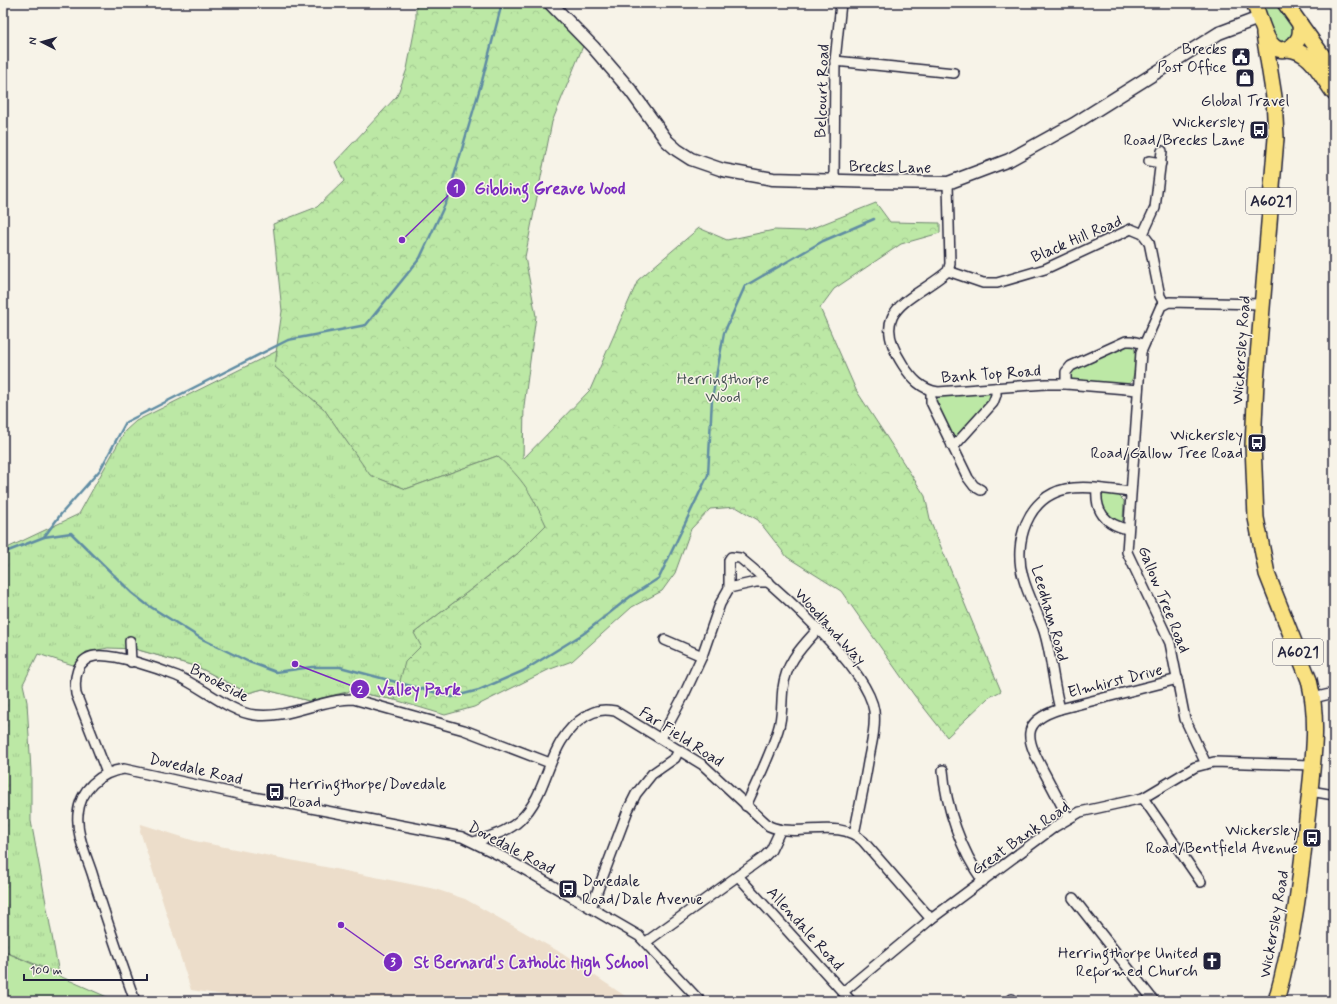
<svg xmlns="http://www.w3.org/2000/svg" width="1337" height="1004" font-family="Mynerve,sans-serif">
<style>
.built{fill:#ecddca}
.green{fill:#bce8a5;stroke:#6f8570}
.forest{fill:url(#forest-crowns);stroke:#6f8570}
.park{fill:url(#park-tufts);stroke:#6f8570}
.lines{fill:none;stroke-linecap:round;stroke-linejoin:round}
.stream{stroke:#5f8ca3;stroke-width:2.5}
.minor-casing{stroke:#22223b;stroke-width:12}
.tertiary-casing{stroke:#22223b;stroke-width:15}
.primary-casing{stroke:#22223b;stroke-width:18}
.minor{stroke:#f7f3e8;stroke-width:9}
.tertiary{stroke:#f7f3e8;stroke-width:12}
.primary{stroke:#f9e181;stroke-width:15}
.labels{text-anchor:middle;stroke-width:3;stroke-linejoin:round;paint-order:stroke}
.shield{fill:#f7f3e8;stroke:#62616f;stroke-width:1}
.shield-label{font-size:15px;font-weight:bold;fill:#22223b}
.poi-label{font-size:16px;fill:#22223b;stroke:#f7f3e8;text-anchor:end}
.street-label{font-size:16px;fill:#22223b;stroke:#f7f3e8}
.park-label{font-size:16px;fill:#485456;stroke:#f7f3e8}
.leader{fill:none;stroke:#7b2cbf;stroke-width:1.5}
.callout-dot{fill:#7b2cbf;stroke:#f7f3e8;stroke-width:1.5}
.mark-label{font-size:12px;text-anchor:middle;font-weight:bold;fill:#fff}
.callout-label{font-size:17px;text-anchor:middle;font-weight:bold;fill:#7b2cbf;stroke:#f7f3e8;stroke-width:3;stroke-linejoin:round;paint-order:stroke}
</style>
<defs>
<pattern id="forest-crowns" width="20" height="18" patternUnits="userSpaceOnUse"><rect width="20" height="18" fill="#bce8a5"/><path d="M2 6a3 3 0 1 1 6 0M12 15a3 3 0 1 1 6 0" fill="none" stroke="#a1c78f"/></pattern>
<pattern id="park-tufts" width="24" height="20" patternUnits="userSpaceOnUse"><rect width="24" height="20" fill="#bce8a5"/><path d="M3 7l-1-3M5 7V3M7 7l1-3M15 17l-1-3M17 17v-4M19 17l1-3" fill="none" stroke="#a1c78f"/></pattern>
</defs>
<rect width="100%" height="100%" fill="#f7f3e8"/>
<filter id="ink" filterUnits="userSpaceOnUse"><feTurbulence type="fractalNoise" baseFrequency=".025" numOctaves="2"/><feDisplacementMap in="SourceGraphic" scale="8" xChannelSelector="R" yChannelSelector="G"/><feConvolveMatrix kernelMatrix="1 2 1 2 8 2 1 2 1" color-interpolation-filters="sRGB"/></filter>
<g filter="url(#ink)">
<polygon class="built" points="141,824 195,841 435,889 465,899 558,951 625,996 625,1001 262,1001 191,990 140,831"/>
<g class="green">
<path d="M1264,3H1278C1282,9 1290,17 1293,24C1299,40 1284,45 1272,37L1262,8Z"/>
<path d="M1126,346L1134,347C1137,356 1136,379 1128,385L1072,380L1069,372L1072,368Z"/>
<polygon points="988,392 991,393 992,399 958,437 952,437 936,404 938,396"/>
<path d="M1104,493L1118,495L1124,501L1123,520L1120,523C1107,520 1103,508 1100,497Z"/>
<polygon points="3,951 116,1001 3,1001"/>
</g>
<polygon class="forest" points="416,3 545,3 583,46 552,122 525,257 536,316 524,406 523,459 590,390 638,280 699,228 727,240 774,230 805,231 876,203 890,222 940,223 940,233 901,244 834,289 820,308 856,390 925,496 931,523 1001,691 988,698 947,737 914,695 841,591 787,557 758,520 736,507 710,509 691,529 675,573 662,591 632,607 572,661 548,670 474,707 445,715 395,700 351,691 309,701 263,689 248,693 198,667 135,649 414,633 517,554 546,525 497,456 406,489 369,475 324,409 274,367 282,311 273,224 317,207 344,181 335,162 397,96 407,69 416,22"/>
<path class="park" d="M277,351L275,367L324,409L370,475L406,489L497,456C524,480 531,493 546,525L517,554L414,633L421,646L405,662L395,700L351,691L309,701L263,689L248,693L198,667L135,649L108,648L86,652L73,665L38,654L23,684L27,702L31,771V821L59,974L3,951V550L79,514L125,431L136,421Z"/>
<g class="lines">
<g class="stream">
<polyline points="44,537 61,514 100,470 126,422 288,340 366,325 420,258 447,200 482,81 502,3"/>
<polyline points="3,553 44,537 71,533 132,593 146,604 202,639 249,662 276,672 312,667 340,667 452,697 479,690 523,671 583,634 631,596 659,578 708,475 712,399 724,333 745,286 823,241 874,219"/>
</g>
<g class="minor-casing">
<g id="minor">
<polyline points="835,61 954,73"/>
<polyline points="1149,161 1161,163"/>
<polyline points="834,180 835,61 841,3"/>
<path d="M948,183L950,264L948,271C913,301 866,308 903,365C912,379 921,389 938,392L1046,384H1066L1138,390"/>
<polyline points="1143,234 1155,208 1162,151"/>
<polyline points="948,271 983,283 997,283 1045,269 1131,229 1143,234 1149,242 1160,296 1164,303"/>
<polyline points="1066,384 1066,372 1071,366 1126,341 1132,341 1144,344"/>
<polyline points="931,391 931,402 968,478 974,486 981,490"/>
<polyline points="952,446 956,444 993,403 996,395 996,388"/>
<path d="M1097,489C1095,512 1105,524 1127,529"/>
<polyline points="729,588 756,582 769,582"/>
<polyline points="665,640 702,656"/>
<polyline points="130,641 131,662"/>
<polyline points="1313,698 1334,693"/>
<polyline points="1060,709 1178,679"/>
<path d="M661,738L683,697L702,656L720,604L729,588V560L731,557L740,558C775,587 868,667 874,711C876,728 871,746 868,762C864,786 859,810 854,834"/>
<polyline points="1206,764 1185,719 1170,643 1127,552 1141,352 1161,306 1169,302 1261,304"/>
<path d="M943,770C946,807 961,851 983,881"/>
<path d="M107,773L76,694C74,679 76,659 95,656C114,653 159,669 177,676C201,686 231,713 255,715C289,719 320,699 353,699L464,730L550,763"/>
<polyline points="1310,791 1334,795"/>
<polyline points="1143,798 1201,882"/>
<path d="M746,806C757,781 770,756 778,730C783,716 781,702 783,688C786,662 802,647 818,629"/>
<path d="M1068,818C1060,802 1052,787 1044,772C1027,740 1018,722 1060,709C1053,684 1052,657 1044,631C1038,613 1028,596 1023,577C1013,543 1027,497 1066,489C1086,485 1110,490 1130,492"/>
<path d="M474,842C490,836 508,832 520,820C552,790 545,741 586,716C596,710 603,709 615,711L703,765L769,826C798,839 838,817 863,841L931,919"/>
<polyline points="738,876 851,1001"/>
<polyline points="1073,898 1154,1001"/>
<polyline points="591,908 628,810 636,794 652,774 675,758 679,750"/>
<polyline points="646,942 764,857 771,850 780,831"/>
<polyline points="843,992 931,919 1056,826 1080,812 1143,798 1195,767 1214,762 1312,765"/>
<polyline points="1012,999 1014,1001"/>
<path d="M135,1001C120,959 105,916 92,873C86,855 76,834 78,814C80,790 100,772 124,769L243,795L462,837L503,857L639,936L700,1001"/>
</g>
</g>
<g class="tertiary-casing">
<polyline id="tertiary" points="550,3 593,47 631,91 667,141 677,150 691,159 723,170 773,179 879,182 948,183 1009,160 1074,124 1219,33 1259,18"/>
</g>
<g class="primary-casing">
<g id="primary">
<path d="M1254,3C1261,17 1267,63 1292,46C1300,40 1301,34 1300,24"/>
<polyline points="1285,3 1334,72"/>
<path d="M1264,34L1274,97L1276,138L1256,381L1253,445L1256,518L1267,574L1309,680C1320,724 1312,766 1308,810C1301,875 1294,938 1276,1001"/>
<path d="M1287,49C1311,50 1321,76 1334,93"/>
</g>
</g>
<use href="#minor" class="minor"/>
<use href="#tertiary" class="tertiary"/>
<use href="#primary" class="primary"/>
</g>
</g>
<defs>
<g id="civic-square" transform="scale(1)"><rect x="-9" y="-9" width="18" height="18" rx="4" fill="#22223b" stroke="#f7f3e8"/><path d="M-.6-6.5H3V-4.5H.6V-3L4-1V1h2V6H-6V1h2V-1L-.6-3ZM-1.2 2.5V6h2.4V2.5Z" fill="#fff"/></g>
<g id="shop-square" transform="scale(1)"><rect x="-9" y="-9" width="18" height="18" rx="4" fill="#22223b" stroke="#f7f3e8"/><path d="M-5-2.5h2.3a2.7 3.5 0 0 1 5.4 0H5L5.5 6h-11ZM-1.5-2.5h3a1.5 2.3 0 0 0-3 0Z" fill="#fff"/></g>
<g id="bus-square" transform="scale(1)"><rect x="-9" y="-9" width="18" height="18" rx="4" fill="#22223b" stroke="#f7f3e8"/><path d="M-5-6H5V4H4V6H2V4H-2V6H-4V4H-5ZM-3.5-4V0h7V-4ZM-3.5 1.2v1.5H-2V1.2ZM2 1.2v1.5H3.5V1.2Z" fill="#fff"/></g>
<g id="church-square" transform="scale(1)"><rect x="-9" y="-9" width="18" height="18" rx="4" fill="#22223b" stroke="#f7f3e8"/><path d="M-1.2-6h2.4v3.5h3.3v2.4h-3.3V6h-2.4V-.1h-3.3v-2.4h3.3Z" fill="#fff"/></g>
</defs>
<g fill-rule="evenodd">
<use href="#civic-square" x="1241" y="57"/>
<use href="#shop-square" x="1245" y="78"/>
<use href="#bus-square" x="1259" y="130"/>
<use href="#bus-square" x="1257" y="443"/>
<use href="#bus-square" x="275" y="792"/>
<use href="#bus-square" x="1312" y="838"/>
<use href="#bus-square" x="568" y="889"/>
<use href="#church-square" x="1212" y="961"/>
</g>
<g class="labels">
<g class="shield">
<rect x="1246" y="188" width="50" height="26" rx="3"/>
<rect x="1273" y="639" width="50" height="26" rx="3"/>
</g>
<g class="shield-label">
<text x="1271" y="206">A6021</text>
<text x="1298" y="657">A6021</text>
</g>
<g class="poi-label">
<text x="1227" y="54">Brecks<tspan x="1227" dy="18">Post Office</tspan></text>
<text x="1245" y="106" text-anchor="middle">Global Travel</text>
<text x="1245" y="127">Wickersley<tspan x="1245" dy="18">Road/Brecks Lane</tspan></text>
<text x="1243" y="440">Wickersley<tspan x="1243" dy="18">Road/Gallow Tree Road</tspan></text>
<text x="289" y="789" text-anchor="start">Herringthorpe/Dovedale<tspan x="289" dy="18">Road</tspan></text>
<text x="1298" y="835">Wickersley<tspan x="1298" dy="18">Road/Bentfield Avenue</tspan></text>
<text x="582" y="886" text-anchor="start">Dovedale<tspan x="582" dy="18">Road/Dale Avenue</tspan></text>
<text x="1198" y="958">Herringthorpe United<tspan x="1198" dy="18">Reformed Church</tspan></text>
</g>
<g class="street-label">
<text transform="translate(821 91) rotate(-88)" y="6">Belcourt Road</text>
<text transform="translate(890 166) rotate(1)" y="6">Brecks Lane</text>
<text transform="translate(1076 238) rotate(-23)" y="6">Black Hill Road</text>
<text transform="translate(1240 350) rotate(-86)" y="6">Wickersley Road</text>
<text transform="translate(991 373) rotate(-4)" y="6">Bank Top Road</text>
<text transform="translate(1165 599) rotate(68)" y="6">Gallow Tree Road</text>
<text transform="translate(1051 613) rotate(74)" y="6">Leedham Road</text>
<text transform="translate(831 626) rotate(48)" y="6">Woodland Way</text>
<text transform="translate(1115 680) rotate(-14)" y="6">Elmhirst Drive</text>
<text transform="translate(220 682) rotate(28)" y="6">Brookside</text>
<text transform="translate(682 736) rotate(33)" y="6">Far Field Road</text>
<text transform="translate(196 768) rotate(13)" y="6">Dovedale Road</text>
<text transform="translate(1020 837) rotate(-35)" y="6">Great Bank Road</text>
<text transform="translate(512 847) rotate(28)" y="6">Dovedale Road</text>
<text transform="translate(1273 924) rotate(-80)" y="6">Wickersley Road</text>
<text transform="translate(806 928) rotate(48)" y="6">Allendale Road</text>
</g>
<g class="park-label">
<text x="723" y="384">Herringthorpe<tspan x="723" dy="18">Wood</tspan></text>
</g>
</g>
<path class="leader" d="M402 240L456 188M295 664L360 689M341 925L393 962"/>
<g class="callout-dot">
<circle cx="402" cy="240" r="4"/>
<circle cx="295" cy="664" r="4"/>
<circle cx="341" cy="925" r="4"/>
<circle cx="456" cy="188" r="10"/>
<circle cx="360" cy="689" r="10"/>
<circle cx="393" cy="962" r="10"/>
</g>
<g class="mark-label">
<text x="456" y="192">1</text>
<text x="360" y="694">2</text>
<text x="393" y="966">3</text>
</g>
<g class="callout-label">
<text x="550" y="194">Gibbing Greave Wood</text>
<text x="419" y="695">Valley Park</text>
<text x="531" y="968">St Bernard's Catholic High School</text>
</g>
<rect width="1337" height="1004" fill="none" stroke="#f7f3e8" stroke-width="16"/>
<rect x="8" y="8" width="1321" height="988" fill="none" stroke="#22223b" stroke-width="1.5" filter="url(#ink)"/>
<g transform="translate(42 42) rotate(276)" stroke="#f7f3e8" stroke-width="3" paint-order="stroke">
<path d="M0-3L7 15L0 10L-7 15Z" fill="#22223b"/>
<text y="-6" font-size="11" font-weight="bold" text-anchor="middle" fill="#22223b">N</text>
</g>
<path d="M24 974v6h123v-6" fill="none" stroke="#22223b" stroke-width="2"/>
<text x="30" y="974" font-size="12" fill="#22223b" stroke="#f7f3e8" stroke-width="3" paint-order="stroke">100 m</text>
</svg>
